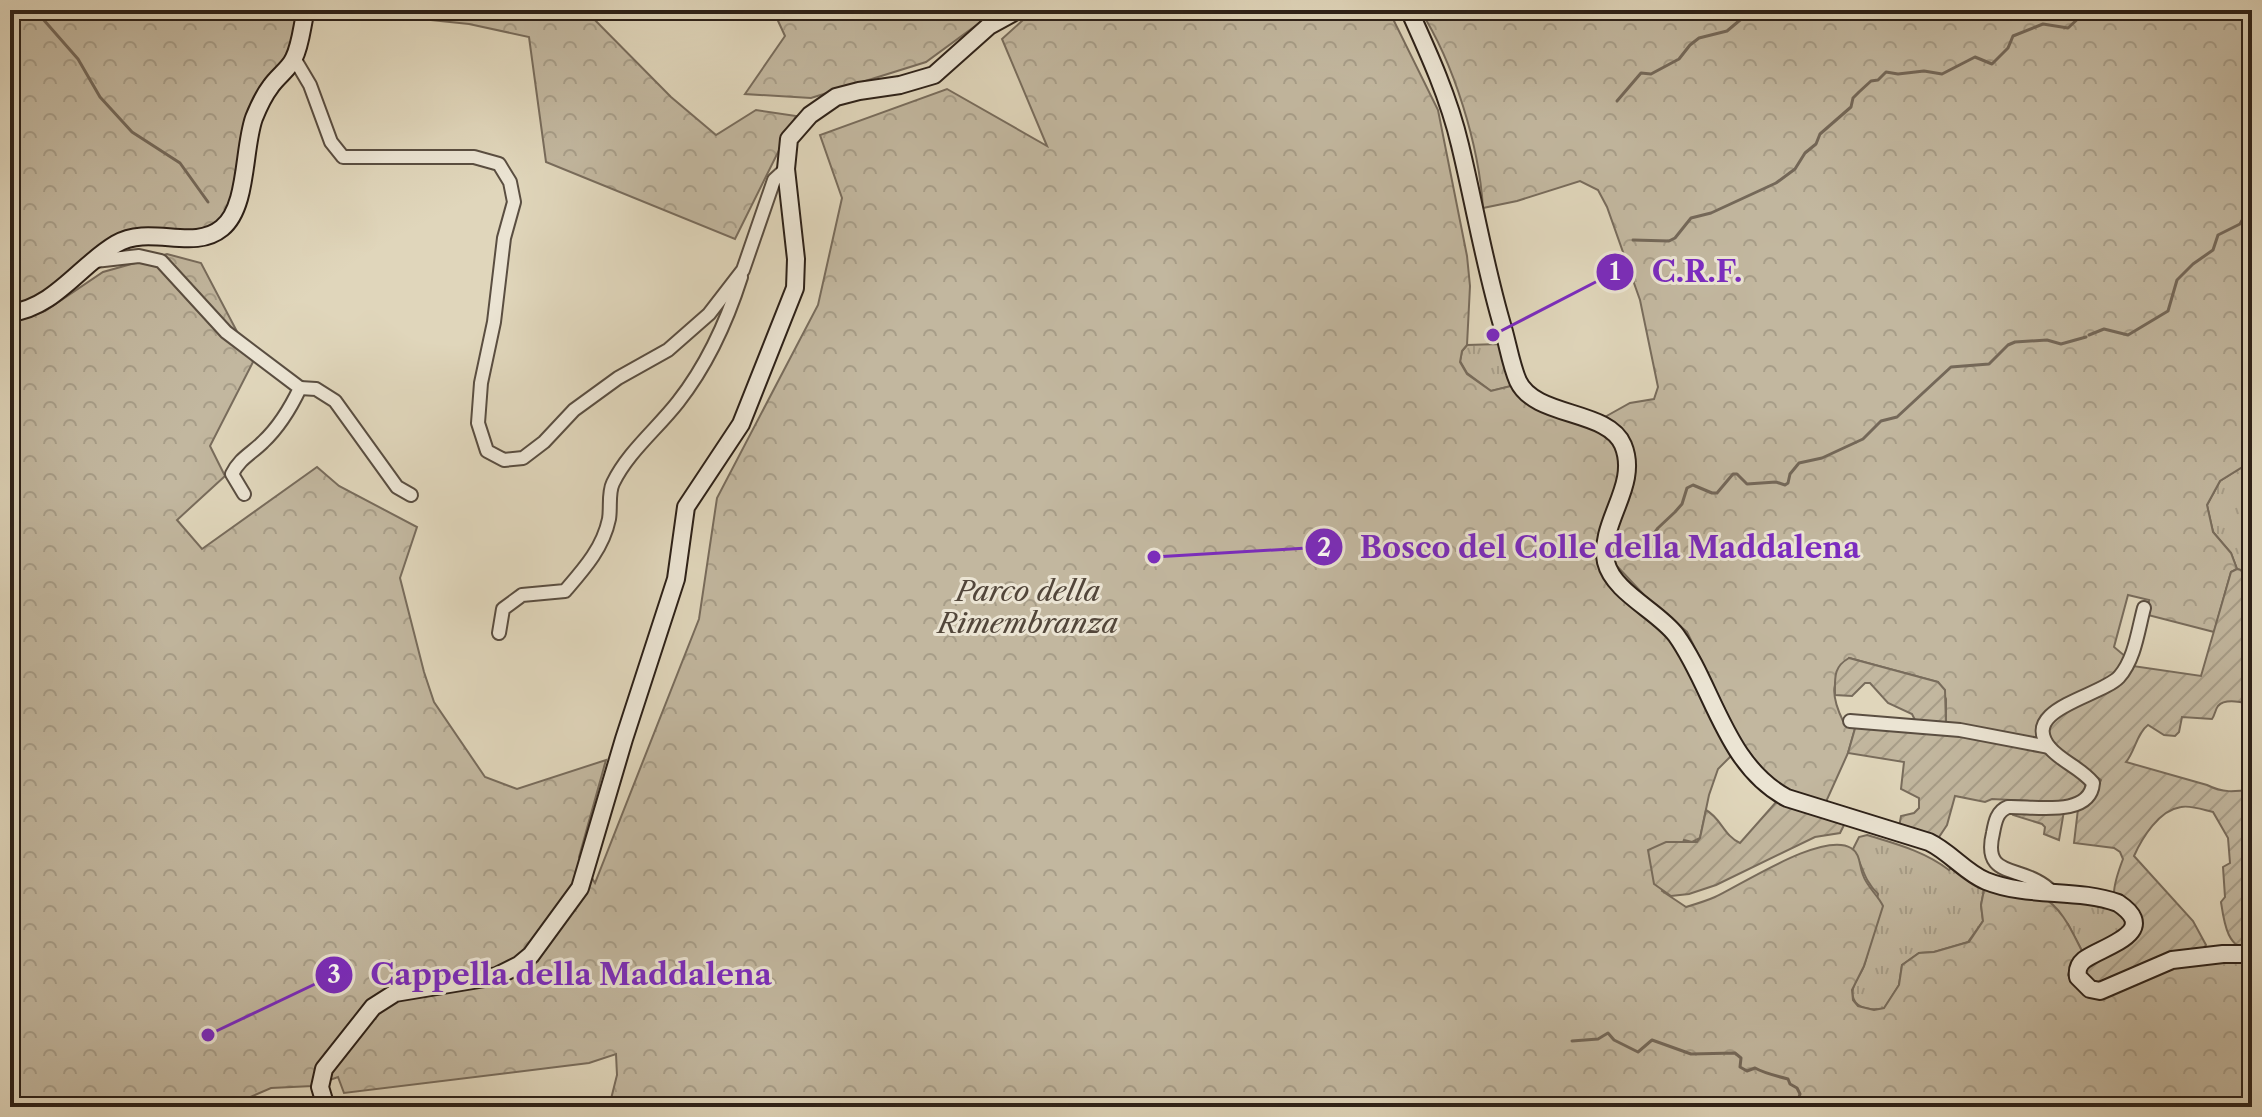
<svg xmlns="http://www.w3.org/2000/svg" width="2262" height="1117" font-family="'Libre Caslon Text',serif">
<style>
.grass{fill:url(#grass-tufts);stroke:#786c5c;stroke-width:2}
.forest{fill:url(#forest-crowns);stroke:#786c5c;stroke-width:2}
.garden{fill:url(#garden-furrows);stroke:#786c5c;stroke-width:2}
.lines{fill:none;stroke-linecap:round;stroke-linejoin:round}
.stream{stroke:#746859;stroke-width:3}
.street-casing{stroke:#5a4e41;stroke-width:16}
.secondary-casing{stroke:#2d2118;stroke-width:20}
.street{stroke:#ebe4d3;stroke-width:12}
.secondary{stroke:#ebe4d3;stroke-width:16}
.labels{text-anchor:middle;stroke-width:6;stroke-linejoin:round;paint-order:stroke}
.park-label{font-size:28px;font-style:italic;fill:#52463a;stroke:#ebe4d3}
.leader{fill:none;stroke:#7b2cbf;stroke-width:3}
.callout-dot{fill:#7b2cbf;stroke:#ebe4d3;stroke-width:3}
.mark-label{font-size:24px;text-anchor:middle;font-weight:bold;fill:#fff}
.callout-label{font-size:30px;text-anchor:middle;font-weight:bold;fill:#7b2cbf;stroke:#ebe4d3;stroke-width:6;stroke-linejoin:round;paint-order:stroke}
</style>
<defs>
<pattern id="grass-tufts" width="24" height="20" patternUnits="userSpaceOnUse" patternTransform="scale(2)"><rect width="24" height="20" fill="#c2b79f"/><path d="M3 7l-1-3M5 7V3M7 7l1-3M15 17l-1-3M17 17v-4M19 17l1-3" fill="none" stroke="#a79d88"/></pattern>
<pattern id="forest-crowns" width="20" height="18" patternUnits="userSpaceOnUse" patternTransform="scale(2)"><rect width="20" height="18" fill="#c2b79f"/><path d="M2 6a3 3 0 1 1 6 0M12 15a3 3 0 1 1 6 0" fill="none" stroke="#a79d88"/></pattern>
<pattern id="garden-furrows" width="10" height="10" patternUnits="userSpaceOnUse" patternTransform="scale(2)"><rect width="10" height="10" fill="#c2b79f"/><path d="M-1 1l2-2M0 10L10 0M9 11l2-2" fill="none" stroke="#a79d88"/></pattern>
</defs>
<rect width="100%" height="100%" fill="#e0d6bb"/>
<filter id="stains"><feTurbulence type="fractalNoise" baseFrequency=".0025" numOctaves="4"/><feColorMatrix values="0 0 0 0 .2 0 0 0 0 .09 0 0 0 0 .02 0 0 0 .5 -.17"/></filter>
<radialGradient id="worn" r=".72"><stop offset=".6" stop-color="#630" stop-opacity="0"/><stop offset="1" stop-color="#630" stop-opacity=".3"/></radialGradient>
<g class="grass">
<polygon points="1500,344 1515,385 1491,391 1467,373 1460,361 1462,351 1467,345"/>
<polygon points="2252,461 2252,592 2241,570 2237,569 2231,553 2213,532 2207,505 2220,481"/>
<path d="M1867,835C1896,844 1924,851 1949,870L1954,865L1985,885L1981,905L1983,921L1968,942L1934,952L1919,953L1902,965L1899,985L1884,1009C1873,1010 1856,1010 1853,997C1850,987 1859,977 1863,968C1872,946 1873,918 1878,894C1863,880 1863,865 1853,849L1859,837Z"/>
<polygon points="2041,896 2117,908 2126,921 2125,929 2083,953 2068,924"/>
</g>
<g class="forest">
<polygon points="10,10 300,10 289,54 267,82 230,210 208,229 188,234 153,230 123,231 33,303 10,305"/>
<polygon points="384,10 585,10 671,97 716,135 756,110 796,116 735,239 546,162 529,37 469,24 382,15"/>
<polygon points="773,10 997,10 926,62 811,98 745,94 785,36"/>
<path d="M1034,10H1391L1392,17L1438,110L1467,256L1470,286L1467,345L1462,351L1460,362L1467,374L1491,391L1515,385L1607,435L1619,452L1621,463L1599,567L1661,626L1675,645L1734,753L1718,769L1709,795L1700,838L1692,842L1684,840L1662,891L1686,907C1696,904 1706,901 1715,897C1743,884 1823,831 1851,848C1861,854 1859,866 1863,875C1867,887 1878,895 1883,906L1864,966L1852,990L1853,1000L1858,1006L1874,1010L1884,1008L1899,985L1902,965L1919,953L1934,952L1969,942L1983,921L1981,905L1985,885C2000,888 2030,890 2042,897C2063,908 2073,934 2083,953L2073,961L2068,975C2076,990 2087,999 2104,998L2166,967L2252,959V1107H609L617,1075L616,1054L589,1063L344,1093L338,1077L313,1086L271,1088L227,1107H10V321L45,311L103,272L167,254L201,263L253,362L210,446L225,476L177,520L202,549L317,467L339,486L417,527L400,578L424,672L434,702L485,777L517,789L606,760L579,857L595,883L699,619L717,498L818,305L842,198L820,135L947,89L1047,146L1002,39Z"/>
<path d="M1420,10H2252V461L2220,481L2207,505L2213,532L2231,553L2237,569L2231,572L2214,632L2148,615L2149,600L2128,595L2114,647L2126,657C2112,696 2048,693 2036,727L2041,741L1946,726V699L1938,682L1849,658C1831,681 1830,694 1843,721L1856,725L1848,753L1825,804L1780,787L1760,766L1740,740L1687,632L1645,596L1615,564L1612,539L1633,486L1634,469L1603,418L1630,403L1654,399L1658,387L1640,300L1607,207L1598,190L1580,181L1517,201L1483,208C1479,145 1454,63 1420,10Z"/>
</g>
<g class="garden">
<path d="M2237,569L2241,570L2252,592V706C2245,702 2225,698 2218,706C2215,710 2215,715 2212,719L2182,717L2179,732L2175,736L2164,735L2148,725C2137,733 2135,751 2126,762L2207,785C2223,793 2234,792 2252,789V950C2227,950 2224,922 2221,902L2225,897L2223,867L2230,863L2228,838L2213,812C2204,810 2191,805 2181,807C2159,810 2142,838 2134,856L2193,921L2206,945L2202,950L2099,984C2091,983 2086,980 2085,972L2090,963L2135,936C2113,899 2107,901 2123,859L2120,852L2114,848L2074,843L2078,809L2091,801L2101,780L2053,745L2049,736L2048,723L2133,666L2201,676L2231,572Z"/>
<path d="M1849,658L1938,682L1945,690L1946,726L1915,720L1912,714L1888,703L1870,683H1865L1852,696L1835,695C1835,678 1833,667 1849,658Z"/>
<polygon points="1856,725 1925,729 2044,750 2084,779 2086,790 2083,797 2066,803 1992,799 1985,802 1955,796 1947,825 1937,840 1899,827 1901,816 1914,813 1919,808 1919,798 1901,789 1904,762 1848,753"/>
<path d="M1778,800L1843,820L1844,825L1840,833L1815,837L1716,885L1689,894L1671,896L1654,884L1648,850L1666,842H1697L1700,838L1706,810C1721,818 1724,836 1740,843Z"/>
<polygon points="2011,811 2064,811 2059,840 2044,834 2045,827 2042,824 2013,815"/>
</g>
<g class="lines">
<g class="stream">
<polyline points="35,10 78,59 100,97 132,132 180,163 208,202"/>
<polyline points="1617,101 1641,73 1651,74 1679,59 1690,45 1699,38 1727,31 1752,10"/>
<polyline points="1633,240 1669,241 1675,238 1691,218 1711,213 1776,183 1795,169 1805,153 1816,144 1820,134 1851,107 1853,98 1859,92 1871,81 1878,80 1886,72 1898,74 1924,71 1942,74 1975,57 1992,64 2008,48 2013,36 2043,24 2068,28 2082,15 2094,18 2100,10"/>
<polyline points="10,283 19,302"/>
<polyline points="2089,335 2104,329 2128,335 2168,311 2177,280 2193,264 2213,250 2218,235 2240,224 2244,217 2252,213"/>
<polyline points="1628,554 1636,552 1647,543 1658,528 1675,512 1682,504 1687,488 1693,485 1712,493 1717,493 1733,474 1737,474 1747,484 1776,482 1785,485 1788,483 1790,474 1799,463 1822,458 1863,439 1881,421 1897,417 1951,367 1989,364 2008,345 2015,342 2047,340 2061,344 2086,337"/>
<path d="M1572,1041L1598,1039L1608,1033L1614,1040L1638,1052L1652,1040L1691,1054L1735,1053L1741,1058L1740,1067L1747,1071L1755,1068C1762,1072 1780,1077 1788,1079L1790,1084L1797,1088L1800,1094L1796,1107"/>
</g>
<g class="street-casing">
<g id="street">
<polyline points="294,58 310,85 331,142 343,157 474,157 499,164 510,182 514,202 504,238 494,322 481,383 478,423 487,451 504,460 523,458 544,442 574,410 618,378 668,350 709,314 743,270 774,180 786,169"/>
<path d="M95,261L139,256L161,261L226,332L300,388C291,407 279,427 263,442C251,454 240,458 232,474L244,494"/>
<polyline points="300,388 316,389 335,401 397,487 411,495"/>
<path d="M499,633L503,609L522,595L565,591C584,569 603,548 609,519C611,507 608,493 613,483C628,452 657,429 678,402C707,365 727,321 741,277"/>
<polyline points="1850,721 1960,730 2049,747"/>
<path d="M2052,892C2048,888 2043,884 2037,881C2012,867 1983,874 1993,833C1995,822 1997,811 2008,807C2033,806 2090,818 2093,783C2081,768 2062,762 2050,748C2018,709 2100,697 2119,677C2135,659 2138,630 2144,608"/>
</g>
</g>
<g class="secondary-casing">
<g id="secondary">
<path d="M1409,10C1429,54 1449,98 1460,145C1475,207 1485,268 1503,328C1508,345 1511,365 1518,381C1535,418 1608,409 1623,445C1640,486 1598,522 1606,562C1613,592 1658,611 1676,635C1714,688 1725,765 1787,798L1929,842C1950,852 1966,873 1986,881C2028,898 2077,888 2118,903C2163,933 2100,947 2084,960C2078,965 2077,970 2078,977L2090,989L2100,991L2172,960L2223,954H2252"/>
<path d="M10,313C54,308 80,265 116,244C150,224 193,252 222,228C248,207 243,149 254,118C258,108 264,95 271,86C278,76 290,68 294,58C301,44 302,25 306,10"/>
<polyline points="326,1107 320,1087 324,1069 373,1007 395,993 497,976 519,965 531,955 580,888 624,739 676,579 686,507 741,424 795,288 796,259 786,169 789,139 810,115 836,97 859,91 900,85 934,75 989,26 1018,10"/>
</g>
</g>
<use href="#street" class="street"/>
<use href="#secondary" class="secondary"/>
</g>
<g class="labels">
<g class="park-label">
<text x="1028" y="601">Parco della<tspan x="1028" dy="32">Rimembranza</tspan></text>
</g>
</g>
<path class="leader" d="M1493 335L1615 272M1154 557L1324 547M208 1035L334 975"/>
<g class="callout-dot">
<circle cx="1493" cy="335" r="8"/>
<circle cx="1154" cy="557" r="8"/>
<circle cx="208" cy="1035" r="8"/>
<circle cx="1615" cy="272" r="20"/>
<circle cx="1324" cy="547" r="20"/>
<circle cx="334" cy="975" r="20"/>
</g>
<g class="mark-label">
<text x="1615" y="280">1</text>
<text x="1324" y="556">2</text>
<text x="334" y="983">3</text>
</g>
<g class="callout-label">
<text x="1697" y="282">C.R.F.</text>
<text x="1610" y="558">Bosco del Colle della Maddalena</text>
<text x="571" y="985">Cappella della Maddalena</text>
</g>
<rect width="2262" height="1117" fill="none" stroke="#e0d6bb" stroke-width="40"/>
<rect x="12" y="12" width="2238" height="1093" fill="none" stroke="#2d2118" stroke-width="4"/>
<rect x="20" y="20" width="2222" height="1077" fill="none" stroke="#2d2118" stroke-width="2"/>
<rect width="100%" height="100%" filter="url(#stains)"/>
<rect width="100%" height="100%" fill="url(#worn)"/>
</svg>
